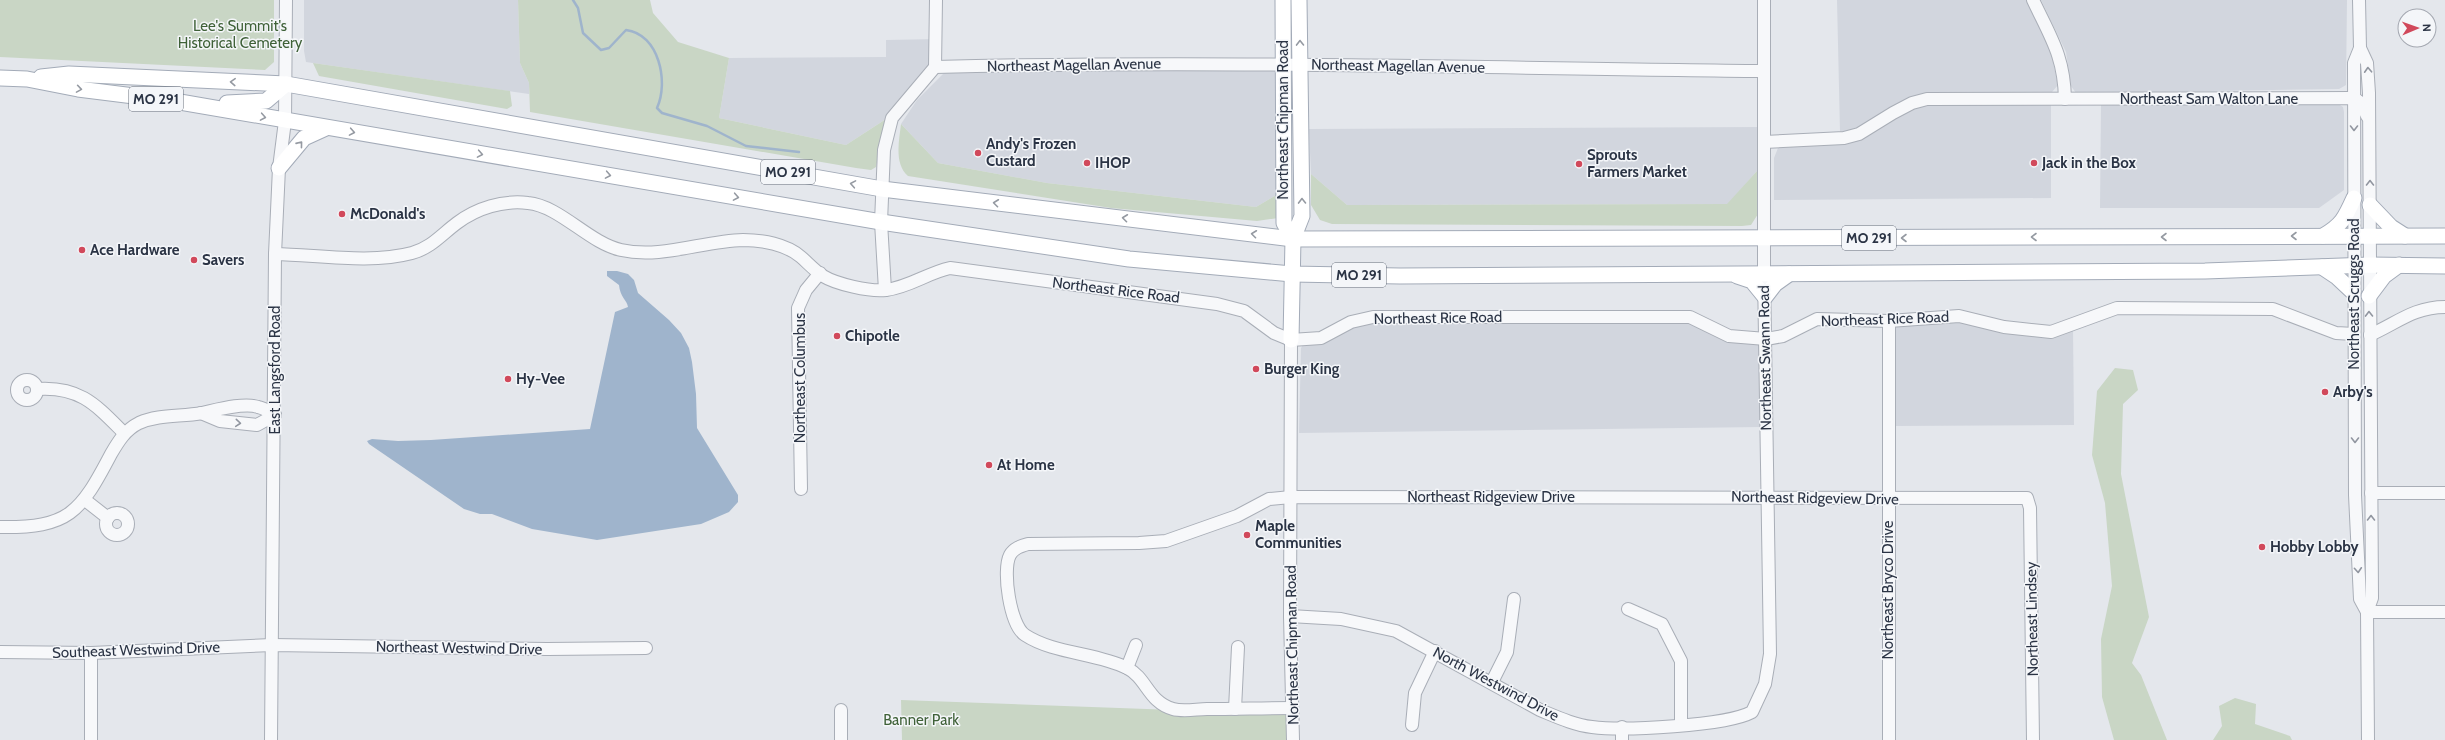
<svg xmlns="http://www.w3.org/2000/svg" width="2445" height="740" font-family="Cabin,sans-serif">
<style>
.built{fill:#d2d6de}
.green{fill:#c9d6c5}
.water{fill:#9fb4cc}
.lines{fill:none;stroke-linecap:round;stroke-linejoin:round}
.stream{stroke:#9fb4cc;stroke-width:2.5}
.minor-casing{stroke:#a9aeb7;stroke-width:14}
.major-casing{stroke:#a3abb8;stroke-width:17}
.minor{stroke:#f7f8fa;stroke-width:12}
.major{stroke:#fff;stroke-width:15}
.oneway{stroke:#959aa2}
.oneway2{stroke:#9196a0}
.poi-dot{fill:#d1495b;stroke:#f4f6f9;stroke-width:1.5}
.labels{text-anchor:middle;stroke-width:3;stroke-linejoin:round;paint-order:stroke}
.shield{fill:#f4f6f9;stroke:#676e7b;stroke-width:1}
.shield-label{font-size:14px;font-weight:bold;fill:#2b3445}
.park-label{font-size:15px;fill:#3f6138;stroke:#f4f6f9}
.street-label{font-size:15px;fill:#2b3445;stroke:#f4f6f9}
.poi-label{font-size:15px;font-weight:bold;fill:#2b3445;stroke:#f4f6f9;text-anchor:start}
</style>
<rect width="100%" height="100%" fill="#e4e7ec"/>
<g class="built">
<polygon points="304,0 518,0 520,63 529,83 529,94 306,62 304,51"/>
<polygon points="1837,0 2026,0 2050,48 2058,85 2052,92 2046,93 1914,96 1902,101 1858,128 1840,132"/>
<polygon points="2041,0 2347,0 2346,85 2339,89 2076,93 2071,86 2066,52"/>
<polygon points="939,39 930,68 892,115 846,145 719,118 729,58 886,57 886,40"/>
<polygon points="1280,70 1283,191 1256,207 1047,183 938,163 901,124 917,100 946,71"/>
<polygon points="2337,103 2343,107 2344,112 2344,190 2319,208 2100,208 2101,104"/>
<polygon points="1948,104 2051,105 2051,198 1774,200 1774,158 1778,148 1852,142 1862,139 1903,112 1919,107"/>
<polygon points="1763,127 1757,134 1757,171 1728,204 1347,205 1311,174 1309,129"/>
<polygon points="1683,320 1760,345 1761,427 1299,433 1301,348 1303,345 1364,322"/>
<polygon points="1944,321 2073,327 2074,425 1894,426 1895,327 1898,324"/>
</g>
<g class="green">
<polygon points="0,0 274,0 274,62 265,70 0,57"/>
<polygon points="518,0 650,0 653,13 678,42 729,58 719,118 846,145 886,119 876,167 871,170 856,168 530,112 529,83 520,63"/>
<polygon points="313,63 510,91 512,106 507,109 319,76"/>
<path d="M901,124L938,163L1047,183L1256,207L1283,191L1278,218L1257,221L1111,208L908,176C894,164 899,141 901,124Z"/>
<polygon points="1757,171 1758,214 1751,225 1742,226 1332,224 1320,220 1311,205 1311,174 1347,205 1727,204"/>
<polygon points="2115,368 2133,370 2138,390 2123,404 2121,474 2149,617 2132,663 2141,675 2167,740 2114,740 2102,697 2101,639 2112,586 2105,503 2092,455 2097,391"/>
<polygon points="2235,698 2256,704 2255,724 2290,736 2292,740 2213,740 2222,726 2219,706"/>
<polygon points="901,700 1174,710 1292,708 1293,740 902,740"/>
</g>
<path class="water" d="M607,271H617L628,274L634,280L638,293L669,320L681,333L689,348L692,362L696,394L697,428L738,495V502L729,512L701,524L597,540L532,529L492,514H480L464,509L369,444L367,441L372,439L398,441L431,440L590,429L615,312L628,307C627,300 620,297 619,285L607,276Z"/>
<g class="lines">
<path class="stream" d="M573,0L578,8L583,33L601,50L609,48L626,30C659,34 669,82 657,108L662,113L707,126L746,146L799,152"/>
<g class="minor-casing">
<g id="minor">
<path d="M2033,0C2051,38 2064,56 2065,99"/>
<polyline points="2359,0 2360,48 2367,63 2369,93 2372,598 2367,612 2368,740"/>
<polyline points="2360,48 2354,63 2355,495 2360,599 2367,612"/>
<path d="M935,67C1211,60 1488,68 1764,71"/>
<polyline points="1764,142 1844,138 1859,134 1893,113 1912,103 1927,99 2354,98 2361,103 2367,116"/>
<path d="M275,254C319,255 371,264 412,253C431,248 442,234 457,223C477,208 503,200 528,203C560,206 589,243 621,250C661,259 703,241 743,240C762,240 786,244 801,257C808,263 815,271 823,276C836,284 870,292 886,290C910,287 927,273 950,268L1217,304L1244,311L1274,333L1291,340L1321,338L1351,322L1373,317H1690L1729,336L1766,339L1783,336L1817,319L1889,321L1959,316L2004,327L2051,332L2117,308L2273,309L2336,333L2354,334"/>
<polyline points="885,290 881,222 884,150 892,118 935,67 936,0"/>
<polyline points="1889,321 1889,740"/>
<path d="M2370,335C2397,323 2414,307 2445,307"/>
<polyline points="1291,340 1290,616 1293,740"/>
<circle cx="27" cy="390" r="10"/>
<path d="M37,389C80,386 96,405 124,433"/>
<polyline points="201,413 220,421 257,425 275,415"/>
<polyline points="801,489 798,308 806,290 820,273"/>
<polyline points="2371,493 2445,493"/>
<polyline points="85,500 108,518"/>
<circle cx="117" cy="524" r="11"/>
<path d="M0,527C69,528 80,513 111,454C118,442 125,430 139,423C159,414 181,417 202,413C216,410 244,402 258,407C264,408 270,412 275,415"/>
<polyline points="1628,609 1662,624 1681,661 1681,725"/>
<polyline points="2367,612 2445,612"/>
<path d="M1290,616L1341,619L1396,631L1540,710C1557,717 1574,725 1592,727C1623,731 1726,726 1752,712L1765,684L1770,654L1764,274V0"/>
<polyline points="0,652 91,653 272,645 547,649 646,648"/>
<polyline points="1127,668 1136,645"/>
<polyline points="1492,682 1507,652 1514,599"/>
<path d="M1292,708C1264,708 1235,709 1207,709C1197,709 1183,712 1173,709C1148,702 1147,678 1127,668C1097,653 1054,654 1025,635C1010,625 1002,570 1010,555C1014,548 1021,546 1028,544L1139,543L1166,541L1237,516L1269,499L1291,497L2027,498L2030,508L2033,740"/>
<polyline points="1235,709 1238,647"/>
<polyline points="1412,725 1415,693 1435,651"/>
<polyline points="1622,727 1622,740"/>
<polyline points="91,740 91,653"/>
<polyline points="271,740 275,254 279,168 285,121 286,0"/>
<polyline points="841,740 841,710"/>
</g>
</g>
<g class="major-casing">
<g id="major">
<polyline points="1283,0 1284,223 1293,239"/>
<polyline points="41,77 69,74 286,84 882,189 1293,239 2445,236"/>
<polyline points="0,78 27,79 78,89 174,101 881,222 1129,259 1292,274 1400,276 2205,271 2370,265 2445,266"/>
<polyline points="227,103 266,101 286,84"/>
<polyline points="279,168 304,138 326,128"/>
<polyline points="2370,205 2391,227 2405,236"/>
<path d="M2323,236C2342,225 2345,218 2354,198"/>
<polyline points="2322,267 2337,277 2353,292"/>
<polyline points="1737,276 1752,281 1765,297 1775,284 1789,274"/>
<polyline points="2369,296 2384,276 2399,265"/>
<polyline points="1291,340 1293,239 1302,216 1299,0"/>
</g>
</g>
<use href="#minor" class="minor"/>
<use href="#major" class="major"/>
</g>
<defs><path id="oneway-chevron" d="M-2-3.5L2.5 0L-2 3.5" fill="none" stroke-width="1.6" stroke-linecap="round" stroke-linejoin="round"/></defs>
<g class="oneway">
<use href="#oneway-chevron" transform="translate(1300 43) rotate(-91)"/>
<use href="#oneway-chevron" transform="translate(233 82) rotate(-177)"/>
<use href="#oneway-chevron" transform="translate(79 89) rotate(9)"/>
<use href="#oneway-chevron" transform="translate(263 117) rotate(10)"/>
<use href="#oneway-chevron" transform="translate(352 132) rotate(10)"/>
<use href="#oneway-chevron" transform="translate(300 144) rotate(-51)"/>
<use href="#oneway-chevron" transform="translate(480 154) rotate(10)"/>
<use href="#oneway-chevron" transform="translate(608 175) rotate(10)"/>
<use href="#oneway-chevron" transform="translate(853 184) rotate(-170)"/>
<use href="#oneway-chevron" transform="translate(736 197) rotate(10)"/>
<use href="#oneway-chevron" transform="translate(1302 201) rotate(-91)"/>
<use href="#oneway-chevron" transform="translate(996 203) rotate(-173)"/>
<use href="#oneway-chevron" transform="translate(1125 218) rotate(-173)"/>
<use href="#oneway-chevron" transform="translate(1254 234) rotate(-173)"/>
<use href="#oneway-chevron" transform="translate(2294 236) rotate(180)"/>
<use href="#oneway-chevron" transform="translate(2034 237) rotate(180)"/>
<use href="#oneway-chevron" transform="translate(2164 237) rotate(180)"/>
<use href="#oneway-chevron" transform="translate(1904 238) rotate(180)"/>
</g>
<g class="oneway2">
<use href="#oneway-chevron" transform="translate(2368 70) rotate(-93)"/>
<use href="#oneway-chevron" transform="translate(2354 128) rotate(90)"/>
<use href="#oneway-chevron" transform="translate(2370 183) rotate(-90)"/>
<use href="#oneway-chevron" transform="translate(2369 314) rotate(-91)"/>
<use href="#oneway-chevron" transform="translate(238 423) rotate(5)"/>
<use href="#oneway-chevron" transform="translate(2355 440) rotate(90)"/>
<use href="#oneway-chevron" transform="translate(2371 518) rotate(-90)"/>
<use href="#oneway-chevron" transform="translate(2358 570) rotate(86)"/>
</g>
<g class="poi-dot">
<circle cx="978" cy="153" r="4"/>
<circle cx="1087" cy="163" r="4"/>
<circle cx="2034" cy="163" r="4"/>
<circle cx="1579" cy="164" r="4"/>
<circle cx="342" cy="214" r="4"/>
<circle cx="82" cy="250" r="4"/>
<circle cx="194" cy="260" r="4"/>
<circle cx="837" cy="336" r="4"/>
<circle cx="1256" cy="369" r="4"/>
<circle cx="508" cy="379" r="4"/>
<circle cx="2325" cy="392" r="4"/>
<circle cx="989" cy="465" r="4"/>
<circle cx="1247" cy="535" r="4"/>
<circle cx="2262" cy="547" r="4"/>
</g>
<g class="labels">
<g class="shield">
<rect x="129" y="87" width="54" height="24" rx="3"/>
<rect x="761" y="160" width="54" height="24" rx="3"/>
<rect x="1842" y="226" width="54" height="24" rx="3"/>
<rect x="1332" y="263" width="54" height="24" rx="3"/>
</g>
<g class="shield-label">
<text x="156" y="104">MO 291</text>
<text x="788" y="177">MO 291</text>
<text x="1869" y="243">MO 291</text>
<text x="1359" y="280">MO 291</text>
</g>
<g class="park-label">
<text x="240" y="31">Lee's Summit's<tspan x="240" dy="17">Historical Cemetery</tspan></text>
<text x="921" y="725">Banner Park</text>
</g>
<g class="street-label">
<text transform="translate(1074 65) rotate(-1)" y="5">Northeast Magellan Avenue</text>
<text transform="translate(1398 66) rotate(1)" y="5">Northeast Magellan Avenue</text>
<text x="2209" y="104">Northeast Sam Walton Lane</text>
<text transform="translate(1283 120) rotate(-90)" y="5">Northeast Chipman Road</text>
<text transform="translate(1116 290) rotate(7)" y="5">Northeast Rice Road</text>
<text transform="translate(2354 294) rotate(-90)" y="5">Northeast Scruggs Road</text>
<text transform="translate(1438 318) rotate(-1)" y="5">Northeast Rice Road</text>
<text transform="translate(1885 319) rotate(-2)" y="5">Northeast Rice Road</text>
<text transform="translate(1765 358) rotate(-91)" y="5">Northeast Swann Road</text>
<text transform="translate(275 370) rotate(-90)" y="5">East Langsford Road</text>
<text transform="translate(800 378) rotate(-90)" y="5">Northeast Columbus</text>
<text x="1491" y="502">Northeast Ridgeview Drive</text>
<text transform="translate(1815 498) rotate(1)" y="5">Northeast Ridgeview Drive</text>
<text transform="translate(1888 590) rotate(-90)" y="5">Northeast Bryco Drive</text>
<text transform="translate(2032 619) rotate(-91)" y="5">Northeast Lindsey</text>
<text transform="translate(1292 645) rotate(-91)" y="5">Northeast Chipman Road</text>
<text transform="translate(459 648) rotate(1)" y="5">Northeast Westwind Drive</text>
<text transform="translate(136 650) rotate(-2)" y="5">Southeast Westwind Drive</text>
<text transform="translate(1496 684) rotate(28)" y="5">North Westwind Drive</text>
</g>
<g class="poi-label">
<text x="986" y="149">Andy's Frozen<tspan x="986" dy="17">Custard</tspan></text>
<text x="1587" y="160">Sprouts<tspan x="1587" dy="17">Farmers Market</tspan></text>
<text x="1095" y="168">IHOP</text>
<text x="2042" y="168">Jack in the Box</text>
<text x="350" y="219">McDonald's</text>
<text x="90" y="255">Ace Hardware</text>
<text x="202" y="265">Savers</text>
<text x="845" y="341">Chipotle</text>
<text x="1264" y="374">Burger King</text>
<text x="516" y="384">Hy-Vee</text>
<text x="2333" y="397">Arby's</text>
<text x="997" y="470">At Home</text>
<text x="1255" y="531">Maple<tspan x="1255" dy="17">Communities</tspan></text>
<text x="2270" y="552">Hobby Lobby</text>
</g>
</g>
<g transform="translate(2417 28) rotate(88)"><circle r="19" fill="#f4f6f9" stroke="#a4a8b1"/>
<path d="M0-3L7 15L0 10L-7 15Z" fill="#d1495b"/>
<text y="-6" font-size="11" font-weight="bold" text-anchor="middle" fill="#2b3445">N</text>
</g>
</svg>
